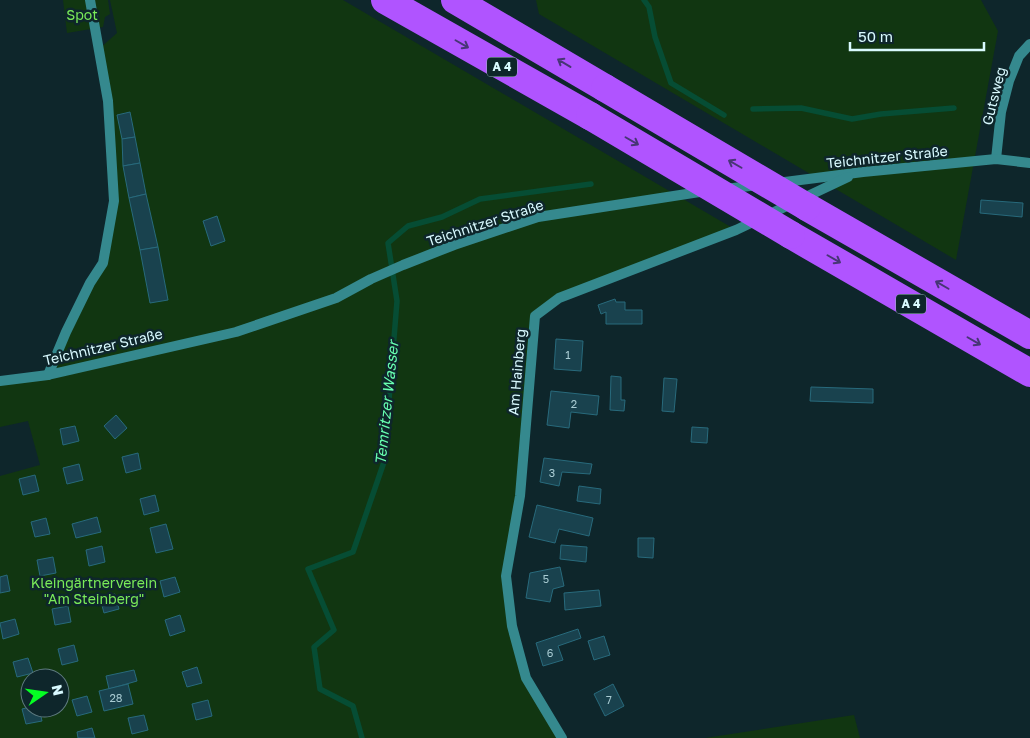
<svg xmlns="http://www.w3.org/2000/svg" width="1030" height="738" font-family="'Golos Text',sans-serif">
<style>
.green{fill:#113611;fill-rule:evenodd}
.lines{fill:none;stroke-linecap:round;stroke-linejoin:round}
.stream{stroke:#064d34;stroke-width:5.5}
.building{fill:#19424e;stroke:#286a7c}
.service{stroke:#35898e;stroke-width:10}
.minor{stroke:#35898e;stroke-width:10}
.motorway{stroke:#b054ff;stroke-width:28}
.motorway-bridge{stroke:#b054ff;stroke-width:28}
.oneway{stroke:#473675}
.labels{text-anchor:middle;stroke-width:5;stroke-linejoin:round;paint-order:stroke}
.number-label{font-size:11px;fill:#a9ccd3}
.shield{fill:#0e262b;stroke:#9cbabf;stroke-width:1}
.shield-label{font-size:12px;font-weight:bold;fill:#d9faff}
.park-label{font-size:14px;fill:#7aeb59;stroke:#0e262b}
.street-label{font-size:14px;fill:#d9faff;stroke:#0e262b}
.water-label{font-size:15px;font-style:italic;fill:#67ffb0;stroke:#0e262b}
</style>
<rect width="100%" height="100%" fill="#0e262b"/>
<g class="green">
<polygon points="63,0 108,0 110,14 105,17 103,27 67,33"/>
<path d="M110,0H343L736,230L559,298L535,316L520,496L506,576L526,678L562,738H0V476L40,465L28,421L0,427V381L48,375L104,263L114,201L99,49L117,33ZM30,678H60V708H30Z"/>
<polygon points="536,0 981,0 998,31 956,260 539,14"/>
<polygon points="854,715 860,738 705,738"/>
</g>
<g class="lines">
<g class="stream">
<polyline points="644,0 649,7 655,37 671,83 724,115"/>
<polyline points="753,109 801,108 852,119 881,114 954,108"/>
<polyline points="362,738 353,706 320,689 314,647 334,630 308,569 353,552 384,462 397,301 388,243 408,226 442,217 480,199 591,184"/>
</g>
</g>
<g class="building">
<polygon points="130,112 135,137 122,139 117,115"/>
<polygon points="135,137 140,163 123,166 122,139"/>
<polygon points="140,163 146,194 129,198 123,166"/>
<polygon points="146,194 158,247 140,250 129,198"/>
<polygon points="981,200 1023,203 1022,217 980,213"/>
<polygon points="217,216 225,241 211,246 203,221"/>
<polygon points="158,247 168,300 150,303 140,250"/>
<polygon points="615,299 616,302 625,302 625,310 642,310 642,324 606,324 606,312 601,314 598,305"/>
<polygon points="556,339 583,341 581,371 554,369"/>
<polygon points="611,376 621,377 621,400 625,400 624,411 610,410"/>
<polygon points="664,378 677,379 674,412 662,411"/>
<polygon points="811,387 873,389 873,403 810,401"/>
<polygon points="551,391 599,396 597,415 571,412 569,428 547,425"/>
<polygon points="116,415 127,428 115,439 104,426"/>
<polygon points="75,426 79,441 63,445 60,429"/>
<polygon points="692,427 708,428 707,443 691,442"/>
<polygon points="138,453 141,469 126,473 122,457"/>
<polygon points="544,458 592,464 590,474 562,472 559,486 540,482"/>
<polygon points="79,464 83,480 67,484 63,468"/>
<polygon points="35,475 39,491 23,495 19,479"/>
<polygon points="579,486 601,489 600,504 577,501"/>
<polygon points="155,495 159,511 144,515 140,499"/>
<polygon points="537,505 593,518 589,536 559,529 555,543 529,537"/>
<polygon points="97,517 101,532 76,538 72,524"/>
<polygon points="46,518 50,534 35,537 31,522"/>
<polygon points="166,524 173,549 156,553 150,528"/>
<polygon points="638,538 654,538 653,558 638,557"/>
<polygon points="561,545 587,547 586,562 560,559"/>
<polygon points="102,546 105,562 89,566 86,550"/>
<polygon points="53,557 56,573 40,576 37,560"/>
<polygon points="560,567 564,586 553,589 550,602 526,598 530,573"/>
<polygon points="7,575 10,591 0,593 0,577"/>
<polygon points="175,577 180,592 164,597 160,581"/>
<polygon points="599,590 601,606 565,610 564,593"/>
<polygon points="115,594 119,609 104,613 100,598"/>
<polygon points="68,606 71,622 55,625 52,609"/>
<polygon points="180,615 185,631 170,636 165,620"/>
<polygon points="15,619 19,634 3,639 0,623"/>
<polygon points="578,629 581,638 558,646 563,660 543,666 536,643"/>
<polygon points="604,636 610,655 594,660 588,641"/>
<polygon points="74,645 78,661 62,665 58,649"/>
<polygon points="28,658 33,673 17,677 13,662"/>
<polygon points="197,667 202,683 187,687 182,672"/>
<polygon points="134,670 137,681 109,689 106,676"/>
<polygon points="128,684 133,704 104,711 99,691"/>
<polygon points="613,684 624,706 605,716 594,694"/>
<polygon points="87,696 92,712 77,716 72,700"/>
<polygon points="208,700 212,716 196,720 192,704"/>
<polygon points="30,707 30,708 39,708 42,721 26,724 22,709"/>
<polygon points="144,715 148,730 132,734 128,718"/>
<polygon points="92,728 95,738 78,738 77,732"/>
</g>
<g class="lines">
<polyline class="service" points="48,375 66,332 90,283 103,263 114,201 108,101 90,0"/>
<g class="minor">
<polyline points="996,159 1001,112 1009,81 1019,56 1030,44"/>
<polyline points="777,183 863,172 996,159 1030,163"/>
<polyline points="725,189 758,185"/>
<polyline points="0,381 48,375 236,332 336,298 371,279 403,265 454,245 538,217 706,191"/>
<polyline points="562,738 526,678 512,626 506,576 520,496 535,316 559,298 736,230 848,177"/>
</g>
<g class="motorway">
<polyline points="385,0 590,116"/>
<polyline points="455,0 605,88"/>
<polyline points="807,207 1030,335"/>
<polyline points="791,235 1030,373"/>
</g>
<g class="motorway-bridge">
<polyline points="605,88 807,207"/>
<polyline points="590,116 791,235"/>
</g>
</g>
<defs><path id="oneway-shaft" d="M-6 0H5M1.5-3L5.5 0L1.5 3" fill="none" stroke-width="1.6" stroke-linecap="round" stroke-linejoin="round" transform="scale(1.25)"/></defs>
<g class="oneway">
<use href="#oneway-shaft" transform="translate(462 44) rotate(30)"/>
<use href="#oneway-shaft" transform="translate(564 63) rotate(-149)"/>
<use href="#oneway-shaft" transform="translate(632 141) rotate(30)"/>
<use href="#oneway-shaft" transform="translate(735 164) rotate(-150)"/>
<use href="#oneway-shaft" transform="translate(834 259) rotate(30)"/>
<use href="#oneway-shaft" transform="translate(942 285) rotate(-150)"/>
<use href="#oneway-shaft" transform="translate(974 341) rotate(30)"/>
</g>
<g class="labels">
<g class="number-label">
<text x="568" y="359">1</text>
<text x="574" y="408">2</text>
<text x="552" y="477">3</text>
<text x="546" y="583">5</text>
<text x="550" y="657">6</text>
<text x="116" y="702">28</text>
<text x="609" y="704">7</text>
</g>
<g class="shield">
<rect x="487" y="57.5" width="30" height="19" rx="4"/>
<rect x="896" y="294.5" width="30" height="19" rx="4"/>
</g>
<g class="shield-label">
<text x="502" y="71">A 4</text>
<text x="911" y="308">A 4</text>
</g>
<g class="park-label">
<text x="82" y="20">Spot</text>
<text x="94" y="588">Kleingärtnerverein<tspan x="94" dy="16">"Am Steinberg"</tspan></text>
</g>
<g class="street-label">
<text transform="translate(994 96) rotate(-76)" y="5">Gutsweg</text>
<text transform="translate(887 157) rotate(-6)" y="5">Teichnitzer Straße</text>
<text transform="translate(485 223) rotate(-18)" y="5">Teichnitzer Straße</text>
<text transform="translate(103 347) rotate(-13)" y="5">Teichnitzer Straße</text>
<text transform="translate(517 372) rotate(-85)" y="5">Am Hainberg</text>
</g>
<g class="water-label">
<text transform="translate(387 403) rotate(-84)" y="5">Temritzer Wasser</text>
</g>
</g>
<g transform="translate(45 693) rotate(77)"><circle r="24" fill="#0e262b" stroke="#5f7b80"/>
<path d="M0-4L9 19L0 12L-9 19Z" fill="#05ff23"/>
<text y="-8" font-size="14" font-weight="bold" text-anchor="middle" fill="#d9faff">N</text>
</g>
<path d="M850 42v8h134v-8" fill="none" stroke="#d9faff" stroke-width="2.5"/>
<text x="858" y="42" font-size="15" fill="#d9faff" stroke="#0e262b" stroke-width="4" paint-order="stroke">50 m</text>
</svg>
